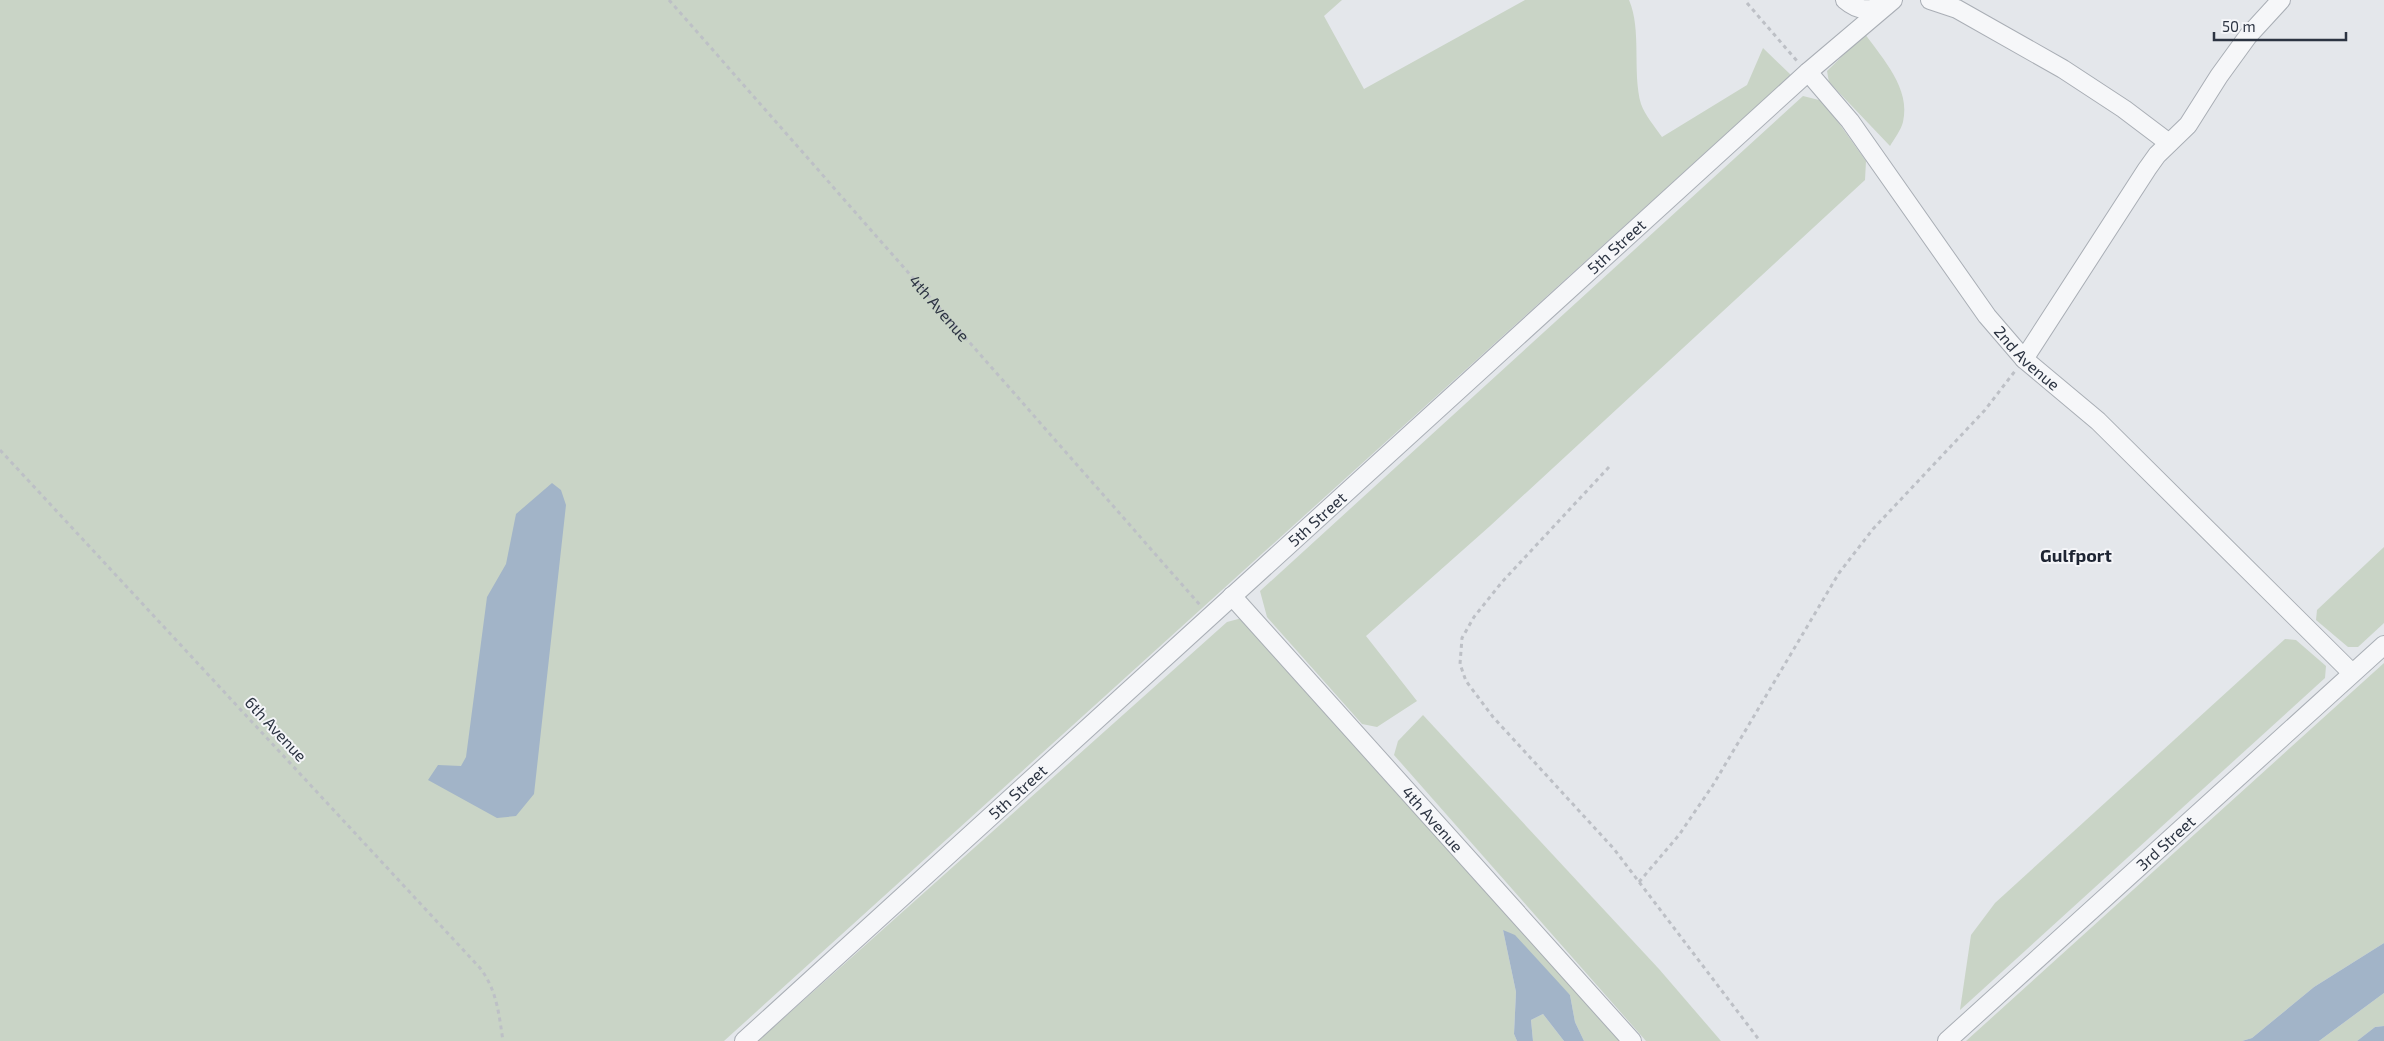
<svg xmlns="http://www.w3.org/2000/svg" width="2384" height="1041" font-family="'Exo 2',sans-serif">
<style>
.green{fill:#c9d4c6}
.water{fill:#a2b4c8}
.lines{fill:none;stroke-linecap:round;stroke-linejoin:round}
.minor-casing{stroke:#a9aeb5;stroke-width:20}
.path{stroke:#bdc0c6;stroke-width:3;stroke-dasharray:4 4;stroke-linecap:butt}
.minor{stroke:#f6f7f9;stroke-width:18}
.labels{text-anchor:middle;stroke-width:4;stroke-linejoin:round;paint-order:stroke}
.street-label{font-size:16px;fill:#2c3442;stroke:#f4f5f8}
.neighbourhood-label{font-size:18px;font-weight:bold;fill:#1e2533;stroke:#f4f5f8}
</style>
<rect width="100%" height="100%" fill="#e4e7eb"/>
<g class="green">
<path d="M0,0H1342L1324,16L1364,89L1525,0H1629C1642,30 1632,72 1641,104C1645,115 1655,127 1662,137L1747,85L1763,48L1791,75L724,1041H0Z"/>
<path d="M1865,34C1883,59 1911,89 1903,122C1901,130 1894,139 1890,146L1829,82L1827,71Z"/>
<polygon points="1803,96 1823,101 1866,161 1865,180 1490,526 1366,636 1417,701 1377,727 1362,724 1267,617 1260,591"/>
<polygon points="2384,547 2384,623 2358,647 2348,647 2316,620 2317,610"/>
<polygon points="1242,618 1621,1041 1584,1041 1575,1022 1570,995 1503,930 1516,992 1514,1034 1517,1041 758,1041 1227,622"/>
<polygon points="2285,639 2296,640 2326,666 2325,678 1960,1010 1971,935 1995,903"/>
<polygon points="2384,663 2384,943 2314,987 2252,1038 2242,1041 1966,1041"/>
<polygon points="1423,715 1659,969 1721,1041 1646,1041 1394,755 1398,741"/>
<polygon points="2384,993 2384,1026 2375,1027 2357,1041 2319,1041"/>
<polygon points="1543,1014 1564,1041 1533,1041 1531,1020"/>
</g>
<g class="water">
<polygon points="552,483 561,490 566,505 534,794 516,816 497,818 428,780 438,765 461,766 466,757 487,597 506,564 516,514"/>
<polygon points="1503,930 1515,935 1570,995 1575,1022 1584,1041 1564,1041 1543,1014 1531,1020 1533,1041 1517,1041 1514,1034 1516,992"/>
<polygon points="2384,943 2384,993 2319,1041 2242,1041 2252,1038 2314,987"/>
<polygon points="2384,1026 2384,1041 2357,1041 2375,1027"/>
</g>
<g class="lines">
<g class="minor-casing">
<g id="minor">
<path d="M1845,0C1859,12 1870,11 1886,5"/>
<polyline points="1930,0 1957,9 2063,69 2124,109 2169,143"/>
<path id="s2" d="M1808,72L1850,121L1987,316L2024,359L2098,421L2352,673"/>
<polyline points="2024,359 2147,169 2157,155 2188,125 2219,76 2248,36 2281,0"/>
<path id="s3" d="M1232,596L1632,1041"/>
<path id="s4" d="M744,1041L1808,72L1893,0"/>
<path id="s5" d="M1947,1041L2384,645"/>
</g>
</g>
<g class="path">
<path id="s1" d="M669,0L1200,605"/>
<polyline points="1747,3 1797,61"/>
<path d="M0,450L480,968C497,990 499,1015 503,1041"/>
<polyline points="1609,467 1502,582 1474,617 1462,638 1460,664 1466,681 1493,717 1614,849 1760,1041"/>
<polyline points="1639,882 1679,835 1713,785 1839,573 1873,529 1985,410 2015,371"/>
</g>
<use href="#minor" class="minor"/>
</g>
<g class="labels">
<g class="street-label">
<text dy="6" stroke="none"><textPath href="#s4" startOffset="1180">5th Street</textPath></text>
<text dy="6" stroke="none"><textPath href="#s1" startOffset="410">4th Avenue</textPath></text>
<text dy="6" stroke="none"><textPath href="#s2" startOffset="361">2nd Avenue</textPath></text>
<text dy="6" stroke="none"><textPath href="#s4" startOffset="775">5th Street</textPath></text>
<text transform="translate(276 729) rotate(47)" y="6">6th Avenue</text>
<text dy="6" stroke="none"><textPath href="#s4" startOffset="370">5th Street</textPath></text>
<text dy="6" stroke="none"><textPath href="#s3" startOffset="300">4th Avenue</textPath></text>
<text dy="6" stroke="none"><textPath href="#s5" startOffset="295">3rd Street</textPath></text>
</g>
<g class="neighbourhood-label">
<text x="2076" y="562">Gulfport</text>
</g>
</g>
<path d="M2214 32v8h132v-8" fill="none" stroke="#2c3442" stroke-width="2.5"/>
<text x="2222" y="32" font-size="15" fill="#2c3442" stroke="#f4f5f8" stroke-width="4" paint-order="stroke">50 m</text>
</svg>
